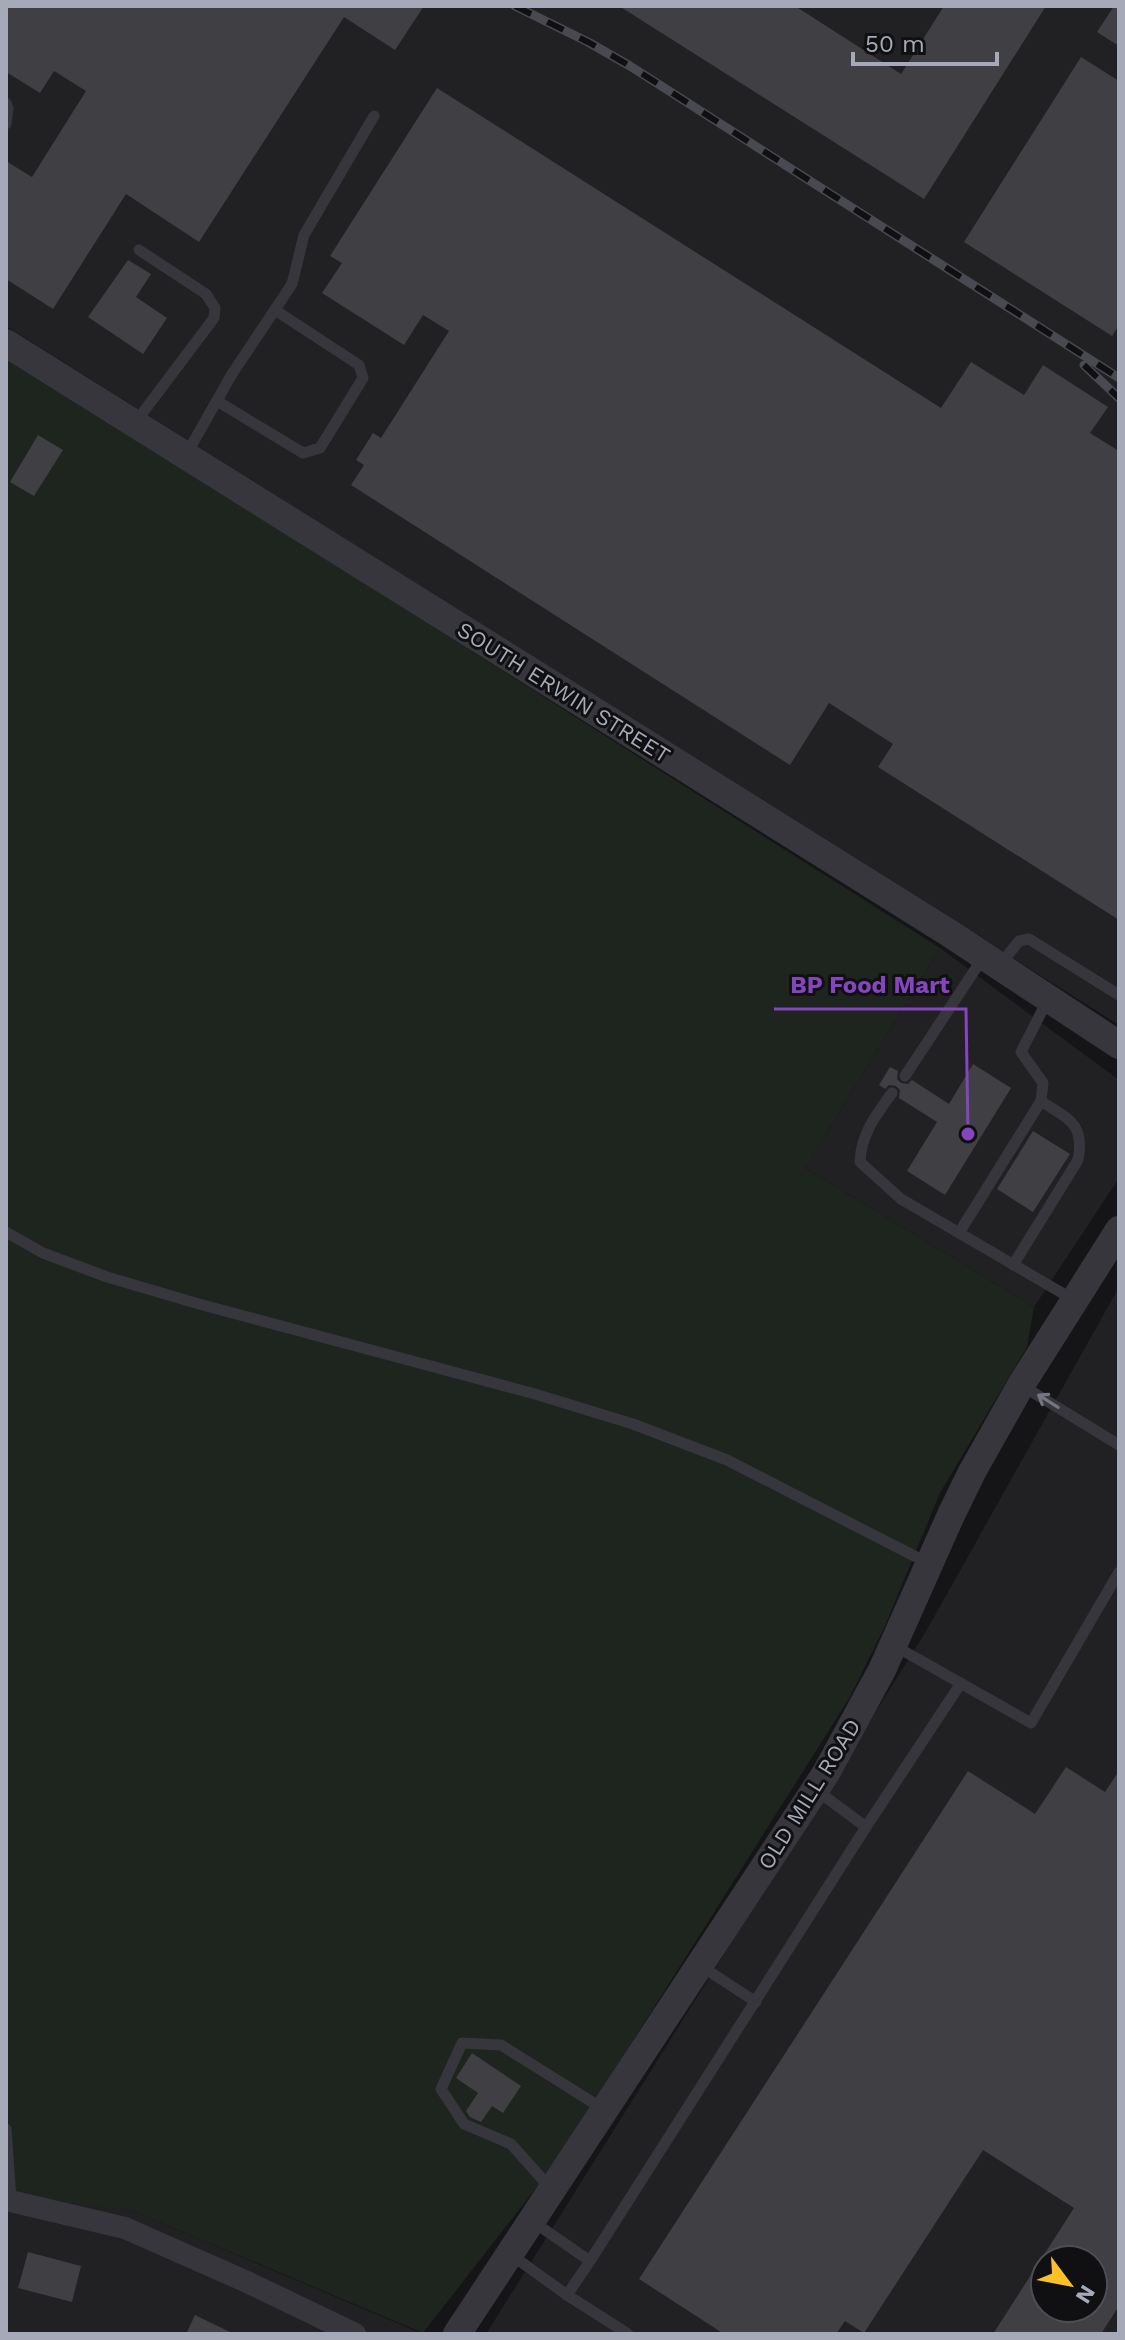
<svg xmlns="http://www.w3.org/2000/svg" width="1125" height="2340" font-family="'Work Sans',sans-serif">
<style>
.built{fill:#212124;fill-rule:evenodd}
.green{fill:#1d251e}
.building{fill:#3f3f44;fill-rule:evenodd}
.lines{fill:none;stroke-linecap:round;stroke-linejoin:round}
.service{stroke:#36363c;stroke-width:11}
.minor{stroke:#36363c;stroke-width:22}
.tertiary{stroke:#36363c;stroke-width:28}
.rail-casing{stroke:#494a51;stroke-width:9}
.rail{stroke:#101012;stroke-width:6;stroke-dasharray:18;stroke-linecap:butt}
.oneway{stroke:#747680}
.labels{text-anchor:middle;stroke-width:6;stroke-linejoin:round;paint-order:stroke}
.street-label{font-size:22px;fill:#a6aab8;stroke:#101012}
.leader{fill:none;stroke:#8445be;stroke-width:3}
.callout-dot{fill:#8445be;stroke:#101012;stroke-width:3}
.callout-label{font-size:24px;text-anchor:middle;font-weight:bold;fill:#8445be;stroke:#101012;stroke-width:6;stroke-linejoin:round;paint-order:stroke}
</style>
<rect width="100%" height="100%" fill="#151517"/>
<g class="built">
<polygon points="6,6 1119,6 1119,1025 6,326"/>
<polygon points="940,948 1119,1080 1119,1178 1034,1307 805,1168"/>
<path d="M1119,1287V2334H486L925,1633ZM1045,2260H1093V2308H1045Z"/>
<polygon points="6,2193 131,2210 423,2334 6,2334"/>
</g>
<polygon class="green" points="6,356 940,948 805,1168 1034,1307 1027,1347 940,1493 885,1626 850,1697 557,2161 423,2333 131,2210 6,2196"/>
<g class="building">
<polygon points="6,6 424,6 395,50 344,17 199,242 126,194 53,309 6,279 6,161 32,177 86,91 54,71 40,93 6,72"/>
<polygon points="619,6 795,6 901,74 944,6 1046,6 924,199"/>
<polygon points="1114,6 1119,6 1119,46 1097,32"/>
<polygon points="1081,57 1119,81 1119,325 1112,336 964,242"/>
<polygon points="437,88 941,408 971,362 1024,395 1043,365 1108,407 1090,433 1119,451 1119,920 878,767 893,744 829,703 790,765 351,485 364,465 356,460 373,433 381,438 449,331 423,315 404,345 322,293 342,263 330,256"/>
<polygon points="128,260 151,274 136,297 167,318 143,354 88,317"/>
<polygon points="38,435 63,450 34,496 10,482"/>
<polygon points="973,1064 1011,1088 945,1195 907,1171 937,1122 899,1098 900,1090 896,1086 889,1085 885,1089 879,1085 890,1067 898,1071 897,1079 901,1083 908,1084 912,1080 949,1104"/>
<polygon points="1033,1131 1070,1154 1033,1212 997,1189"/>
<path d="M1066,1767L1105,1792L1119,1771V2306L1101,2334H993L1074,2208L983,2150L864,2333L845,2321L836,2334H724L639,2279L968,1771L1035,1814ZM1045,2260H1093V2308H1045Z"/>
<polygon points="472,2053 521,2086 503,2113 492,2106 481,2122 470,2117 466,2111 478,2093 456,2078"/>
<polygon points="28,2252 81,2266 72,2302 18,2288"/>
<polygon points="195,2315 234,2334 186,2334"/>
</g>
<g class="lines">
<g class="service">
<polyline points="6,103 8,108 6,124"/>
<polyline points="217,401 303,453 320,448 363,378 359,365 275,310"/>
<polyline points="135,423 214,318 215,308 206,294 139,250"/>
<polyline points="186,455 232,374 292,284 304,235 374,116"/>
<polyline points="1000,965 1019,941 1029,939 1119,995"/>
<polyline points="905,1076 984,956"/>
<path d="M892,1093C876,1115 861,1134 860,1162L901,1199L1074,1300"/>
<polyline points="6,1232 43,1253 107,1277 199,1304 535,1394 633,1424 727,1460 928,1563"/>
<polyline points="959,1233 1041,1101 1043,1083 1021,1052 1048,999"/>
<path d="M1013,1265L1078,1160C1085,1123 1068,1119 1041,1101"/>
<polyline points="1021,1385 1119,1445"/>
<polyline points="893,1645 1031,1723 1119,1572"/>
<polyline points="816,1790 866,1827"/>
<polyline points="701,1966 756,2002"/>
<polyline points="6,2129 11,2200"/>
<polyline points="552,2190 511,2144 464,2124 441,2089 462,2043 501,2045 605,2110"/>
<polyline points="532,2221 590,2261 866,1827 961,1683"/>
<polyline points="510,2254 567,2295 590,2261"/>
<polyline points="567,2295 628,2334"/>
</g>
<polyline class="minor" points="6,2200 125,2228 245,2281 355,2334"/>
<g class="tertiary">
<polyline points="6,343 949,933 1119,1045"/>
<polyline points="457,2334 826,1773 882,1670 951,1515 972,1472 1021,1385 1119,1230"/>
</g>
<g class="rail-casing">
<g id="rail">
<polyline points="515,6 588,42 630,66 1119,378"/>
<polyline points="1084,365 1119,398"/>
</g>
</g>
<use href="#rail" class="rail"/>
</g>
<defs><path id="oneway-shaft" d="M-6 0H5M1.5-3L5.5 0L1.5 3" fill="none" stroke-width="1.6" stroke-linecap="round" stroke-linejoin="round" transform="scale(2)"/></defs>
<use class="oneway" href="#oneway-shaft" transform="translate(1048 1401) rotate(-148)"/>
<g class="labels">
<g class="street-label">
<text transform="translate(564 692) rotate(32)" y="8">SOUTH ERWIN STREET</text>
<text transform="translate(809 1794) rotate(-58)" y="8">OLD MILL ROAD</text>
</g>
</g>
<path class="leader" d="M968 1134L966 1009H774"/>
<circle class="callout-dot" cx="968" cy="1134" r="8"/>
<g class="callout-label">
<text x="870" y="993">BP Food Mart</text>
</g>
<rect width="1125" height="2340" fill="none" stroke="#a6aab8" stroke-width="16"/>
<g transform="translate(1069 2284) rotate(122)"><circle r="38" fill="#101012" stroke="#4c4e54" stroke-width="2"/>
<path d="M0-6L14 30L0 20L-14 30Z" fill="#fcc128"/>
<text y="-12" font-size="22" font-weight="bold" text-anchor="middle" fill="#a6aab8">N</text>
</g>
<path d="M853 52v12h144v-12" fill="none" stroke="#a6aab8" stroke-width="4"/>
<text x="865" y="52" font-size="24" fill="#a6aab8" stroke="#101012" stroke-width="6" paint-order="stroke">50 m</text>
</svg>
